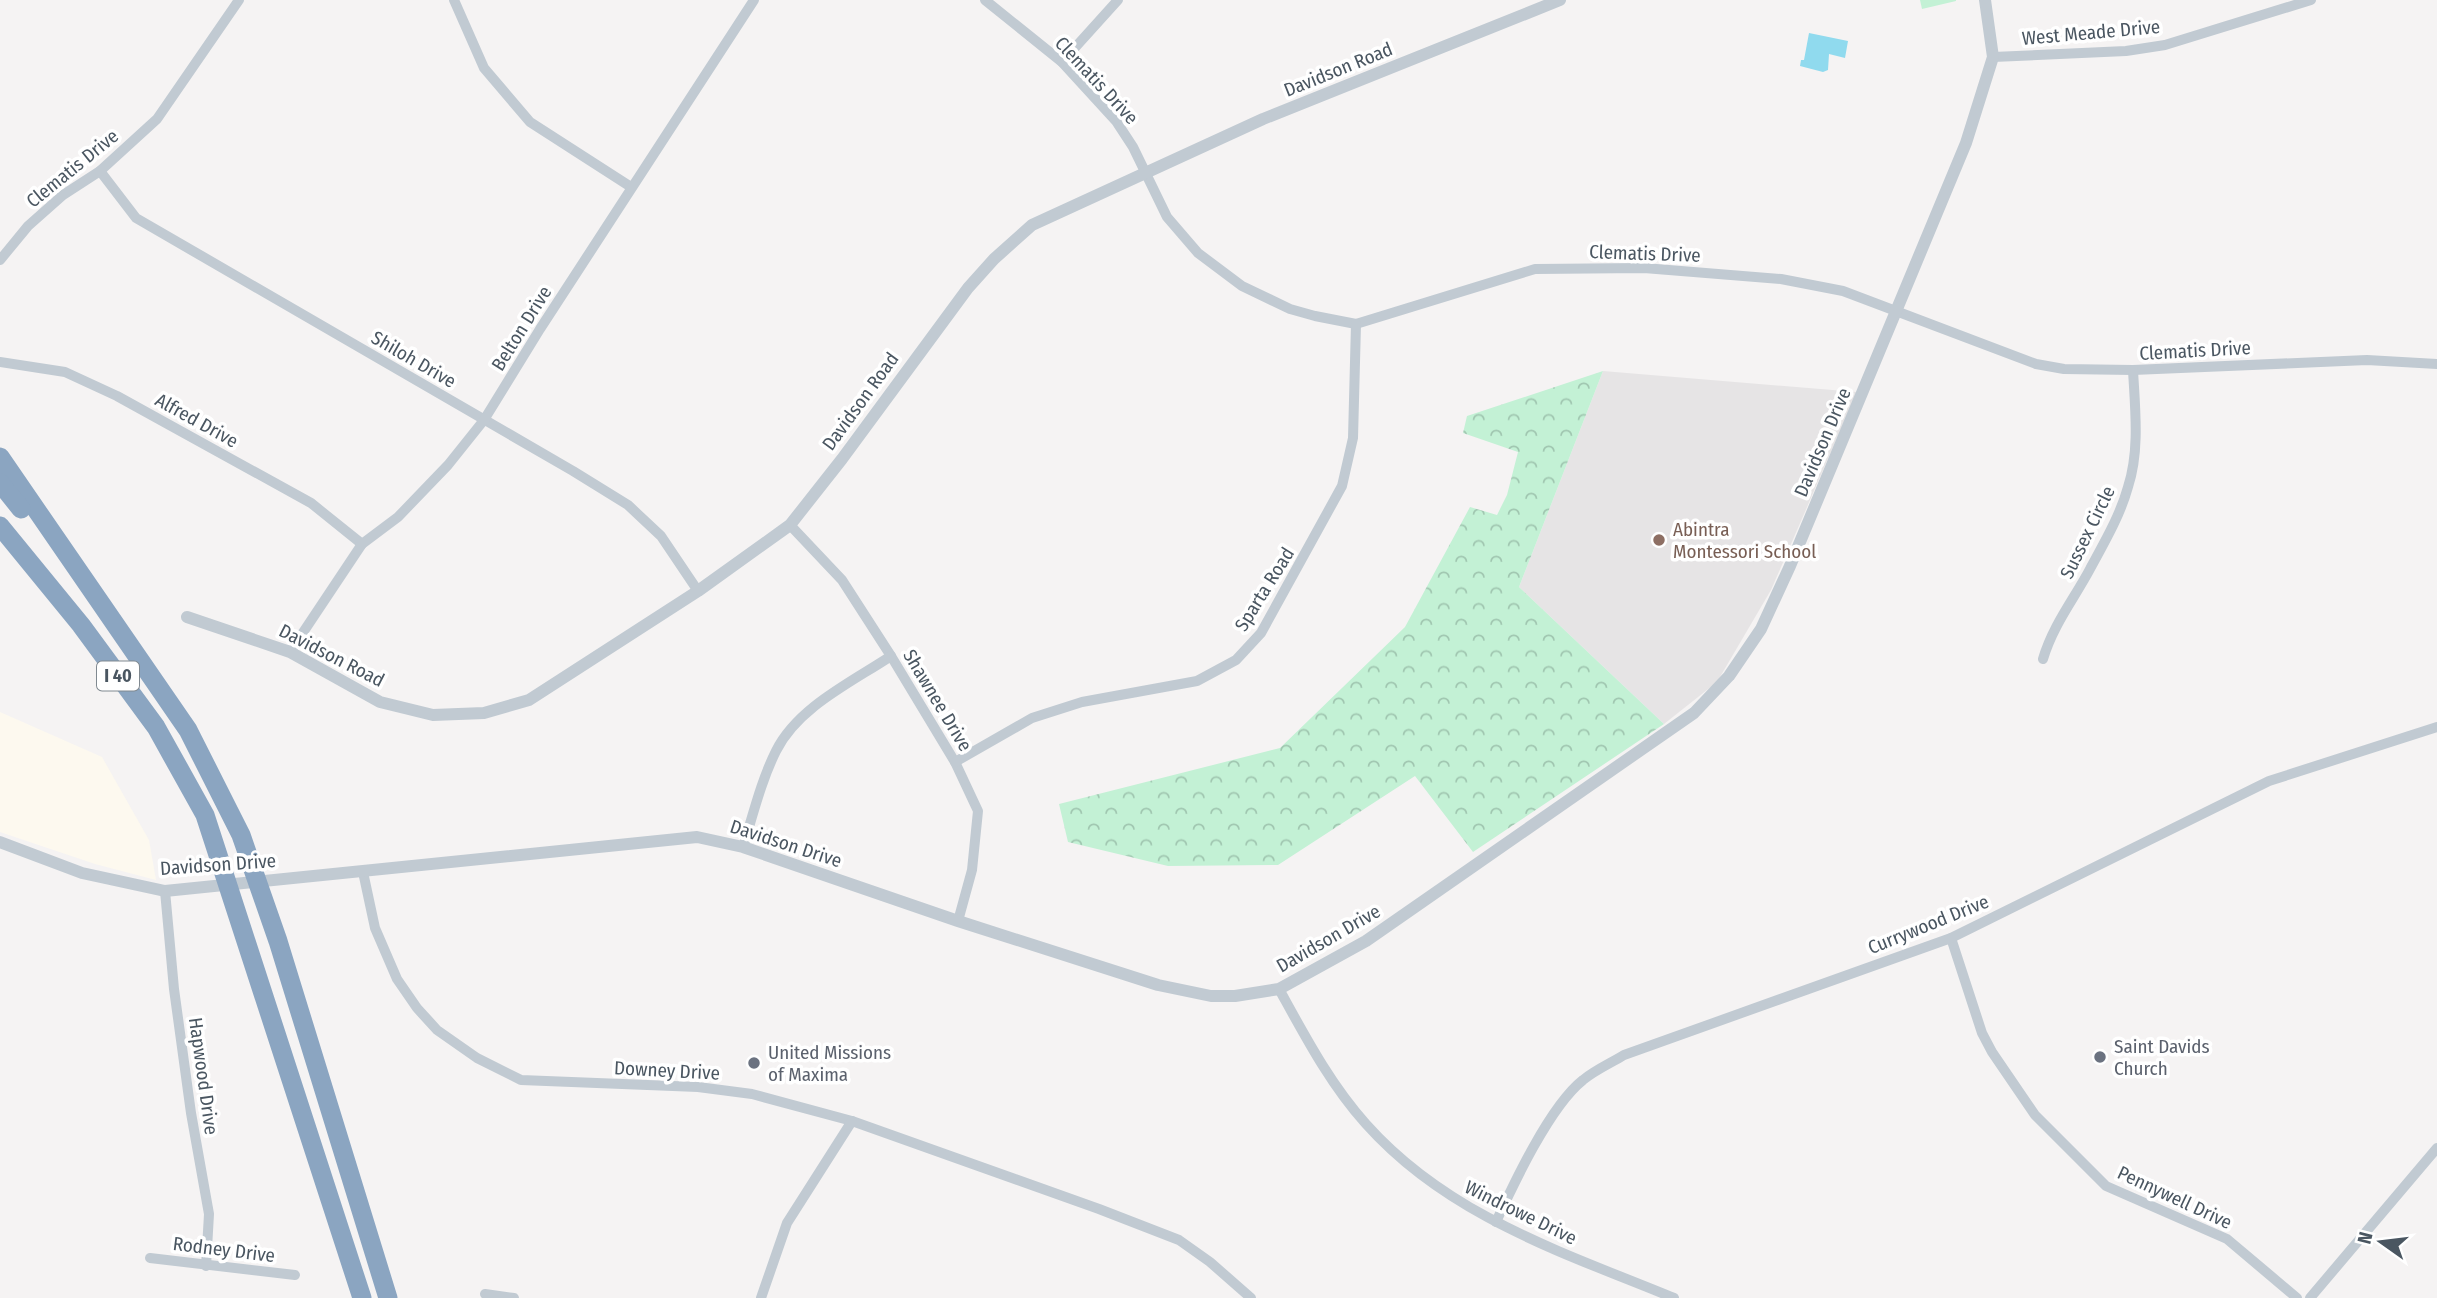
<svg xmlns="http://www.w3.org/2000/svg" width="2437" height="1298" font-family="'Fira Sans Condensed',sans-serif">
<style>
.commercial{fill:#fdf9ef}
.education{fill:#e6e4e5}
.forest{fill:url(#forest-crowns)}
.pitch{fill:#c3f1d5}
.water{fill:#90daee}
.lines{fill:none;stroke-linecap:round;stroke-linejoin:round}
.minor{stroke:#c1cad2;stroke-width:10}
.tertiary{stroke:#c1cad2;stroke-width:12}
.motorway{stroke:#8ba5c1;stroke-width:19}
.education-dot{fill:#8d6e63;stroke:#fff;stroke-width:2.5}
.worship-dot{fill:#6b7280;stroke:#fff;stroke-width:2.5}
.labels{text-anchor:middle;stroke-width:7;stroke-linejoin:round;paint-order:stroke}
.shield{fill:#fff;stroke:#808990;stroke-width:2}
.shield-label{font-size:18px;font-weight:bold;fill:#4a5661}
.street-label{font-size:19px;fill:#4a5661;stroke:#fff}
.education-label{font-size:19px;fill:#785e54;stroke:#fff;text-anchor:start}
.worship-label{font-size:19px;fill:#5b616d;stroke:#fff;text-anchor:start}
</style>
<defs>
<pattern id="forest-crowns" width="20" height="18" patternUnits="userSpaceOnUse" patternTransform="scale(1.75)"><rect width="20" height="18" fill="#c3f1d5"/><path d="M2 6a3 3 0 1 1 6 0M12 15a3 3 0 1 1 6 0" fill="none" stroke="#a0c6b0"/></pattern>
</defs>
<rect width="100%" height="100%" fill="#f5f3f3"/>
<polygon class="commercial" points="0,712 102,757 149,840 156,880 95,864 0,832"/>
<polygon class="education" points="1603,371 1857,392 1771,590 1717,682 1664,724 1519,587"/>
<polygon class="forest" points="1603,371 1519,587 1664,724 1473,852 1415,776 1278,865 1168,866 1068,842 1059,804 1280,748 1405,627 1470,507 1497,515 1507,495 1518,452 1463,433 1467,416"/>
<polygon class="pitch" points="1920,0 1956,0 1956,1 1922,9"/>
<polygon class="water" points="1809,33 1848,41 1845,58 1829,54 1828,70 1823,72 1800,66 1801,60 1804,60"/>
<g class="lines">
<g class="minor">
<polyline points="454,0 484,68 530,122 631,187"/>
<polyline points="985,0 1062,62 1116,121 1133,147 1167,217 1198,253 1242,286 1290,309 1315,316 1356,324 1535,269 1644,268 1781,279 1843,291 2036,364 2064,369 2133,370 2367,360 2437,364"/>
<polyline points="1993,57 2126,51 2165,45 2311,0"/>
<polyline points="1062,62 1118,0"/>
<polyline points="100,171 136,218 573,471 628,505 661,536 698,591"/>
<polyline points="0,260 28,226 63,195 100,171 157,119 239,0"/>
<polyline points="0,362 65,372 117,396 311,503 362,544"/>
<polyline points="790,525 842,580 891,656 955,762 978,811 972,870 958,921"/>
<polyline points="290,652 362,544 398,517 448,465 484,420 540,329 754,0"/>
<path d="M2043,659C2053,625 2074,599 2090,569C2104,543 2120,516 2128,487C2140,450 2135,408 2133,370"/>
<polyline points="955,762 1032,718 1082,702 1197,681 1236,660 1261,633 1342,486 1353,438 1356,324"/>
<path d="M743,847C753,815 761,781 776,751C798,707 852,682 891,656"/>
<polyline points="363,872 375,928 397,979 417,1008 437,1030 477,1058 521,1080 698,1087 752,1094 852,1121 1099,1209 1179,1240 1210,1262 1251,1298"/>
<polyline points="165,891 174,989 191,1113 209,1214 206,1266"/>
<polyline points="1951,938 1982,1033 1992,1052 2035,1115 2106,1186 2227,1239 2297,1298"/>
<path d="M1279,989C1305,1036 1330,1084 1366,1124C1448,1216 1562,1252 1674,1298"/>
<path d="M1496,1222C1514,1183 1550,1106 1583,1080C1595,1070 1611,1063 1624,1055L1951,938L2269,781L2437,727"/>
<polyline points="150,1258 295,1275"/>
<polyline points="485,1294 514,1298"/>
<polyline points="761,1298 787,1223 852,1121"/>
<polyline points="2310,1298 2437,1148"/>
</g>
<g class="tertiary">
<polyline points="187,617 290,652 380,702 433,715 484,713 529,700 698,591 790,525 842,459 968,288 994,259 1032,225 1263,119 1560,0"/>
<polyline points="0,842 82,873 165,891 697,837 743,847 958,921 1158,985 1211,996 1235,996 1279,989 1366,941 1694,713 1729,676 1761,629 1790,566 1966,143 1993,57 1985,0"/>
</g>
<g class="motorway">
<polyline points="0,457 188,730 241,835 278,941 388,1298"/>
<polyline points="0,483 21,509"/>
<polyline points="0,526 81,625 156,727 205,815 362,1298"/>
</g>
</g>
<circle class="education-dot" cx="1659" cy="540" r="7"/>
<g class="worship-dot">
<circle cx="2100" cy="1057" r="7"/>
<circle cx="754" cy="1063" r="7"/>
</g>
<g class="labels">
<rect class="shield" x="97" y="661.5" width="42" height="29" rx="5"/>
<g class="shield-label">
<text x="118" y="682">I 40</text>
</g>
<g class="street-label">
<text transform="translate(2091 32) rotate(-5)" y="7">West Meade Drive</text>
<text transform="translate(1338 69) rotate(-22)" y="7">Davidson Road</text>
<text transform="translate(1097 80) rotate(47)" y="7">Clematis Drive</text>
<text transform="translate(72 168) rotate(-39)" y="7">Clematis Drive</text>
<text transform="translate(1645 253) rotate(2)" y="7">Clematis Drive</text>
<text transform="translate(521 328) rotate(-58)" y="7">Belton Drive</text>
<text transform="translate(2195 350) rotate(-3)" y="7">Clematis Drive</text>
<text transform="translate(414 359) rotate(30)" y="7">Shiloh Drive</text>
<text transform="translate(860 401) rotate(-54)" y="7">Davidson Road</text>
<text transform="translate(197 420) rotate(29)" y="7">Alfred Drive</text>
<text transform="translate(1822 442) rotate(-67)" y="7">Davidson Drive</text>
<text transform="translate(2087 532) rotate(-64)" y="7">Sussex Circle</text>
<text transform="translate(1264 589) rotate(-58)" y="7">Sparta Road</text>
<text transform="translate(332 655) rotate(27)" y="7">Davidson Road</text>
<text transform="translate(938 700) rotate(59)" y="7">Shawnee Drive</text>
<text transform="translate(786 843) rotate(18)" y="7">Davidson Drive</text>
<text transform="translate(218 864) rotate(-4)" y="7">Davidson Drive</text>
<text transform="translate(1928 924) rotate(-22)" y="7">Currywood Drive</text>
<text transform="translate(1328 938) rotate(-30)" y="7">Davidson Drive</text>
<text transform="translate(667 1070) rotate(3)" y="7">Downey Drive</text>
<text transform="translate(204 1076) rotate(82)" y="7">Hapwood Drive</text>
<text transform="translate(2175 1197) rotate(25)" y="7">Pennywell Drive</text>
<text transform="translate(1521 1212) rotate(26)" y="7">Windrowe Drive</text>
<text transform="translate(224 1249) rotate(7)" y="7">Rodney Drive</text>
</g>
<g class="education-label">
<text x="1673" y="536">Abintra<tspan x="1673" dy="22">Montessori School</tspan></text>
</g>
<g class="worship-label">
<text x="2114" y="1053">Saint Davids<tspan x="2114" dy="22">Church</tspan></text>
<text x="768" y="1059">United Missions<tspan x="768" dy="22">of Maxima</tspan></text>
</g>
</g>
<g transform="translate(2381 1242) rotate(284)" stroke="#ffffff" stroke-width="5" paint-order="stroke">
<path d="M0-5L12 26L0 18L-12 26Z" fill="#4a5661"/>
<text y="-10" font-size="19" font-weight="bold" text-anchor="middle" fill="#4a5661">N</text>
</g>
</svg>
